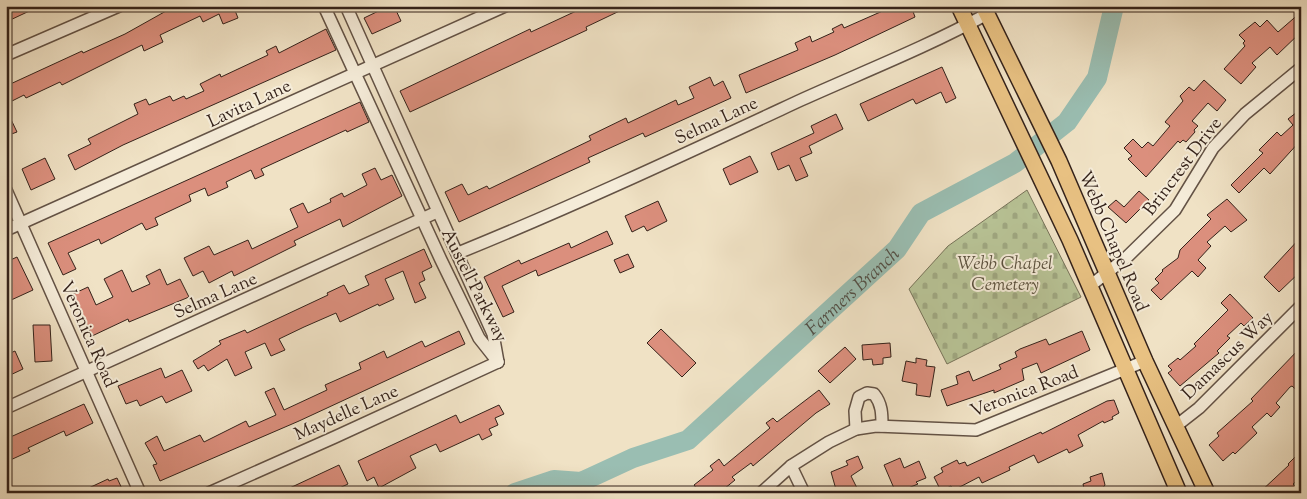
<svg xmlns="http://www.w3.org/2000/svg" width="1307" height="499" font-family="'Sorts Mill Goudy',serif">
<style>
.cemetery{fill:url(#cemetery-stones);stroke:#767258}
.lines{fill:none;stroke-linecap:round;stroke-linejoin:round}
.river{stroke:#9abeb2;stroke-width:20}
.building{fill:#db8f7d;stroke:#34221a}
.minor-casing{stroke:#635245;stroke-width:14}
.major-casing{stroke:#34221a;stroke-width:18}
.minor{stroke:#f5ecd9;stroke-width:11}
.major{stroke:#e8c182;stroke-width:15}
.labels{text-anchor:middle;stroke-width:4;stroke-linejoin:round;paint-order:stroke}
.street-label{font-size:18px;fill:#34221a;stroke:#f5ecd9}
.park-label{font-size:18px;font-style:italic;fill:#5c523f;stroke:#f5ecd9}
.water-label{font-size:19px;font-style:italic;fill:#535148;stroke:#f5ecd9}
</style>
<defs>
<pattern id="cemetery-stones" width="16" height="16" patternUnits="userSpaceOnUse" patternTransform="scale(1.25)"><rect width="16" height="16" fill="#b8c396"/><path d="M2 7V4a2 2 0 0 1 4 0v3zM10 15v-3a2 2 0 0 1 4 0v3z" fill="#9fa781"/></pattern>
</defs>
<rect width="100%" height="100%" fill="#f0e2c5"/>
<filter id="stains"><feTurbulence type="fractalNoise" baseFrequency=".004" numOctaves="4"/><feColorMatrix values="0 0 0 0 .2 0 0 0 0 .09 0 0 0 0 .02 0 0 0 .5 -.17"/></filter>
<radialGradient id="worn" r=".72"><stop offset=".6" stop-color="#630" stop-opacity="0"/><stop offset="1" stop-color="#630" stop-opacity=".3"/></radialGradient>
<polygon class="cemetery" points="1027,190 1081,297 947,364 909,289 948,246"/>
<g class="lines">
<path class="river" id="s1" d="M515,493L554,480L581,482L633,458L688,440L897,249L921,213L1015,163L1067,122L1097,78L1114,6"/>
</g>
<g class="building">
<polygon points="6,6 40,6 6,22"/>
<polygon points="175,6 238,6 234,8 238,18 223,24 219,14 203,22 200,16 160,35 163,42 144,51 142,45 62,85 60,82 26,98 24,95 6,104 6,86 82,51 83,53 125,34"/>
<polygon points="389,6 394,6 401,21 372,34 364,18"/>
<polygon points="587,6 630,6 586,27 587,30 410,112 400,91 530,29 531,32"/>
<polygon points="894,6 911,6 915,17 835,55 746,93 739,75 798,50 795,43 810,36 812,42 834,32 832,29 842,24 844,28"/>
<polygon points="1301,12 1301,32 1277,55 1270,47 1252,63 1256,67 1241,84 1224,69 1245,46 1243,43 1245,41 1239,35 1255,22 1260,27 1267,20 1278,32"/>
<polygon points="326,29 336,50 123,145 75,170 68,155 91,144 88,139 138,114 134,104 146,99 149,105 170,96 173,101 184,96 186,99 204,91 200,84 220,74 221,77 268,55 266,51 276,46 279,53"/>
<polygon points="942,67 956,98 946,103 941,92 916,104 913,99 868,121 860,104"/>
<polygon points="710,77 714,86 723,81 731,98 645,137 643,133 588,158 590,162 459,222 445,192 462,184 468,195 487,186 489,189 591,140 589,136 626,118 628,123 676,100 678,105 694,98 689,87"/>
<polygon points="1204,80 1226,100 1217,111 1208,103 1192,121 1198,126 1194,130 1195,132 1186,142 1183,140 1180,143 1178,141 1146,177 1128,159 1132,156 1124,148 1133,139 1142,148 1148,142 1153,146 1170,126 1165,122 1183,101 1180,96 1189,87 1194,91"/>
<polygon points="360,102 369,122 347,132 346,130 261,169 264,175 255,179 251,170 226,182 228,187 208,196 205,188 189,195 191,201 155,218 158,225 146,230 142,223 101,244 99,239 68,253 76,269 63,275 48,243"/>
<polygon points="6,109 17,132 6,136"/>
<polygon points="1301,109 1301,140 1270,174 1264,168 1239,193 1231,185 1263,153 1259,150 1277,132 1281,136 1293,125 1288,119"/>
<polygon points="836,114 843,129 809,146 812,153 800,158 808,176 796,181 789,165 778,170 771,153 814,133 811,126"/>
<polygon points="750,156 758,172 730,185 723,169"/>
<polygon points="45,158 55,179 31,190 22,169"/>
<polygon points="375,168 381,180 392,175 402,196 343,227 340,219 294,241 296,245 234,276 232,271 209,283 203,271 193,276 184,258 209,246 214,255 248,240 252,249 298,227 290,209 303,203 308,213 331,202 330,199 342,193 344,197 367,185 362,174"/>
<polygon points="1139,191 1149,200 1126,223 1108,207 1116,200 1124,207"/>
<polygon points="1227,199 1247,220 1231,232 1225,226 1207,242 1211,246 1198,260 1206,268 1198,277 1192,271 1161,300 1151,290 1159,283 1155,279 1163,271 1162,270 1178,258 1180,250 1211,219 1207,215"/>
<polygon points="658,201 667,221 647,231 644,226 632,232 625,216"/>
<polygon points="607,231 613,244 538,276 536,270 502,286 514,312 503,317 484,277 519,260 521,264 569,243 571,248"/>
<polygon points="1301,237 1301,271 1279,292 1264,277"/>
<polygon points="424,249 432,267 422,272 425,280 419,283 426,298 415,303 403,271 385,279 394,299 379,306 378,304 340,322 336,313 304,327 279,339 285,350 271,356 265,343 245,352 252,368 235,376 227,359 208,371 204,365 198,369 193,361 221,344 219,341 245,330 247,333 328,295 327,293 344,285 349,294 369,285 365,276"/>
<polygon points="628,254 634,267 620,273 614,260"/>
<polygon points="17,257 33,290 9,301 6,296 6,262"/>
<polygon points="160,269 167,285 180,279 189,297 129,322 128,319 92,336 73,294 88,287 96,305 113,297 104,279 122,270 132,292 150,284 146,276"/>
<polygon points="1230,294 1253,318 1244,326 1241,323 1227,336 1230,338 1217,351 1219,353 1180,386 1168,373 1172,370 1168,366 1178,358 1180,360 1196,346 1194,344 1228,310 1221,303"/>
<polygon points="33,325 50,325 52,361 35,362"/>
<polygon points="661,329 696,363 682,377 647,343"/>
<polygon points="459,331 465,344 299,421 160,481 153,465 157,464 145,443 157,436 164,451 200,435 204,442 246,421 249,427 276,415 265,392 274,388 284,410 327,390 325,385 361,369 359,363 384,351 387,358 422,341 425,347"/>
<polygon points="1082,331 1090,350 1041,373 1037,363 1022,369 1024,380 994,393 994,390 947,406 941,390 958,384 956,376 969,371 973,381 1001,369 999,365 1017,357 1015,352 1020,349 1046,339 1049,345"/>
<polygon points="890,343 891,357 883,358 883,364 873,365 872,359 863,360 862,345"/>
<polygon points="845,347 856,359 830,383 818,371"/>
<polygon points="1301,347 1301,394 1292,386 1290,387 1276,403 1280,407 1271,417 1267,413 1252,427 1257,433 1235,454 1233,452 1223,461 1209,445 1219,436 1217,433 1253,401 1251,399"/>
<polygon points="15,351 23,369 6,377 6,355"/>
<polygon points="916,358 927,360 926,366 935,367 930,397 916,395 917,384 902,381 906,361 916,363"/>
<polygon points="161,368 165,378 182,370 192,391 166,403 162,396 140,406 137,400 126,404 118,386"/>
<polygon points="819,390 830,404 816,413 753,466 751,463 732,477 735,480 719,493 700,493 694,485 713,470 710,466 719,459 724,466 770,428 766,423 773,418 777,422"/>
<polygon points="1114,400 1119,413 1112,417 1113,419 1104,423 1103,421 1078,435 1083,446 1069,453 1067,449 1038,463 1034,455 1009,467 1010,470 982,483 979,477 954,490 951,486 941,491 934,477 943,472 941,468 957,460 959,464 965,462 967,466 1041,432 1042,434 1107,401"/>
<polygon points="84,404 93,423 66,436 64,431 28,448 30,451 6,462 6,439"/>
<polygon points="499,405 504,414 495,418 498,425 489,429 492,435 482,440 479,434 440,452 436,444 410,456 416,468 379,488 374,477 367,481 358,461 456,415 460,423"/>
<polygon points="1301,451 1301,477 1293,484 1297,488 1292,493 1259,493 1289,465 1288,464"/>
<polygon points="858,456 863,468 851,476 857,488 846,493 837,493 831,472 848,465 846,461"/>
<polygon points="900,458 904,468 919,461 926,478 916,482 918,484 896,493 884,465"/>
<polygon points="339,465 348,484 329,493 279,493"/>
<polygon points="1102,473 1105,485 1102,489 1103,493 1085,493 1083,484 1091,481 1090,477"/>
<polygon points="117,478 124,493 78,493 108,479 109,481"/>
</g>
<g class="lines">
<g class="minor-casing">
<g id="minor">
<polyline points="324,6 441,260 479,338 498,362"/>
<polyline points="346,6 493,334 498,362"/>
<polyline points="6,55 119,6"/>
<polyline points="6,190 140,493"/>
<polyline points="6,230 505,6"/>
<path d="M458,253C574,206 687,153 801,100C863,72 927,47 987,14"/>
<polyline points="1090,286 1127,257 1175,210 1213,148 1245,114 1301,68"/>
<polyline points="6,408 437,212"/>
<polyline points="1176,426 1199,408 1301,306"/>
<path d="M856,429L855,411L859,397L867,393L874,394C882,404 882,414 882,426"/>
<polyline points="791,466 804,493"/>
<polyline points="209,493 335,437 498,362"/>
<polyline points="761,493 791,466 829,442 856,429 876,426 976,430 1145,361"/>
</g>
</g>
<g class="major-casing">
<g id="major">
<polyline points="959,6 1070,240 1179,493"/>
<polyline points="983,6 1059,161 1145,361 1207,493"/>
</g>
</g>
<use href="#minor" class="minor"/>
<use href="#major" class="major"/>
</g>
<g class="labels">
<g class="street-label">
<text transform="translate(249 103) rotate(-25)" y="6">Lavita Lane</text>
<text transform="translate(716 120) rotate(-25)" y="6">Selma Lane</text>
<text transform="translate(1182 166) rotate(-53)" y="6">Brincrest Drive</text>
<text transform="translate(1114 241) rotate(67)" y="6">Webb Chapel Road</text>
<text transform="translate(475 285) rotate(63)" y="6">Austell Parkway</text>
<text transform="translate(215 295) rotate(-24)" y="6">Selma Lane</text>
<text transform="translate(89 334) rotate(66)" y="6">Veronica Road</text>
<text transform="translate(1227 355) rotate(-44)" y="6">Damascus Way</text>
<text transform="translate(1024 391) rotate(-21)" y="6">Veronica Road</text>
<text transform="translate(346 412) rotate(-24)" y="6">Maydelle Lane</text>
</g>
<g class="park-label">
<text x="1005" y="269">Webb Chapel<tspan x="1005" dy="21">Cemetery</tspan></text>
</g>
<g class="water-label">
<text dy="7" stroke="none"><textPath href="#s1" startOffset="405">Farmers Branch</textPath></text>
</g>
</g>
<rect width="1307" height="499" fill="none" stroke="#f0e2c5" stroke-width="25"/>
<rect x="8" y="8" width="1292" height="484" fill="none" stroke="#34221a" stroke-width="2.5"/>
<rect x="12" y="12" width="1282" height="474" fill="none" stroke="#34221a"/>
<rect width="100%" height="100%" filter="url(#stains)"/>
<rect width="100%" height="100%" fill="url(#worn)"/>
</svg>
